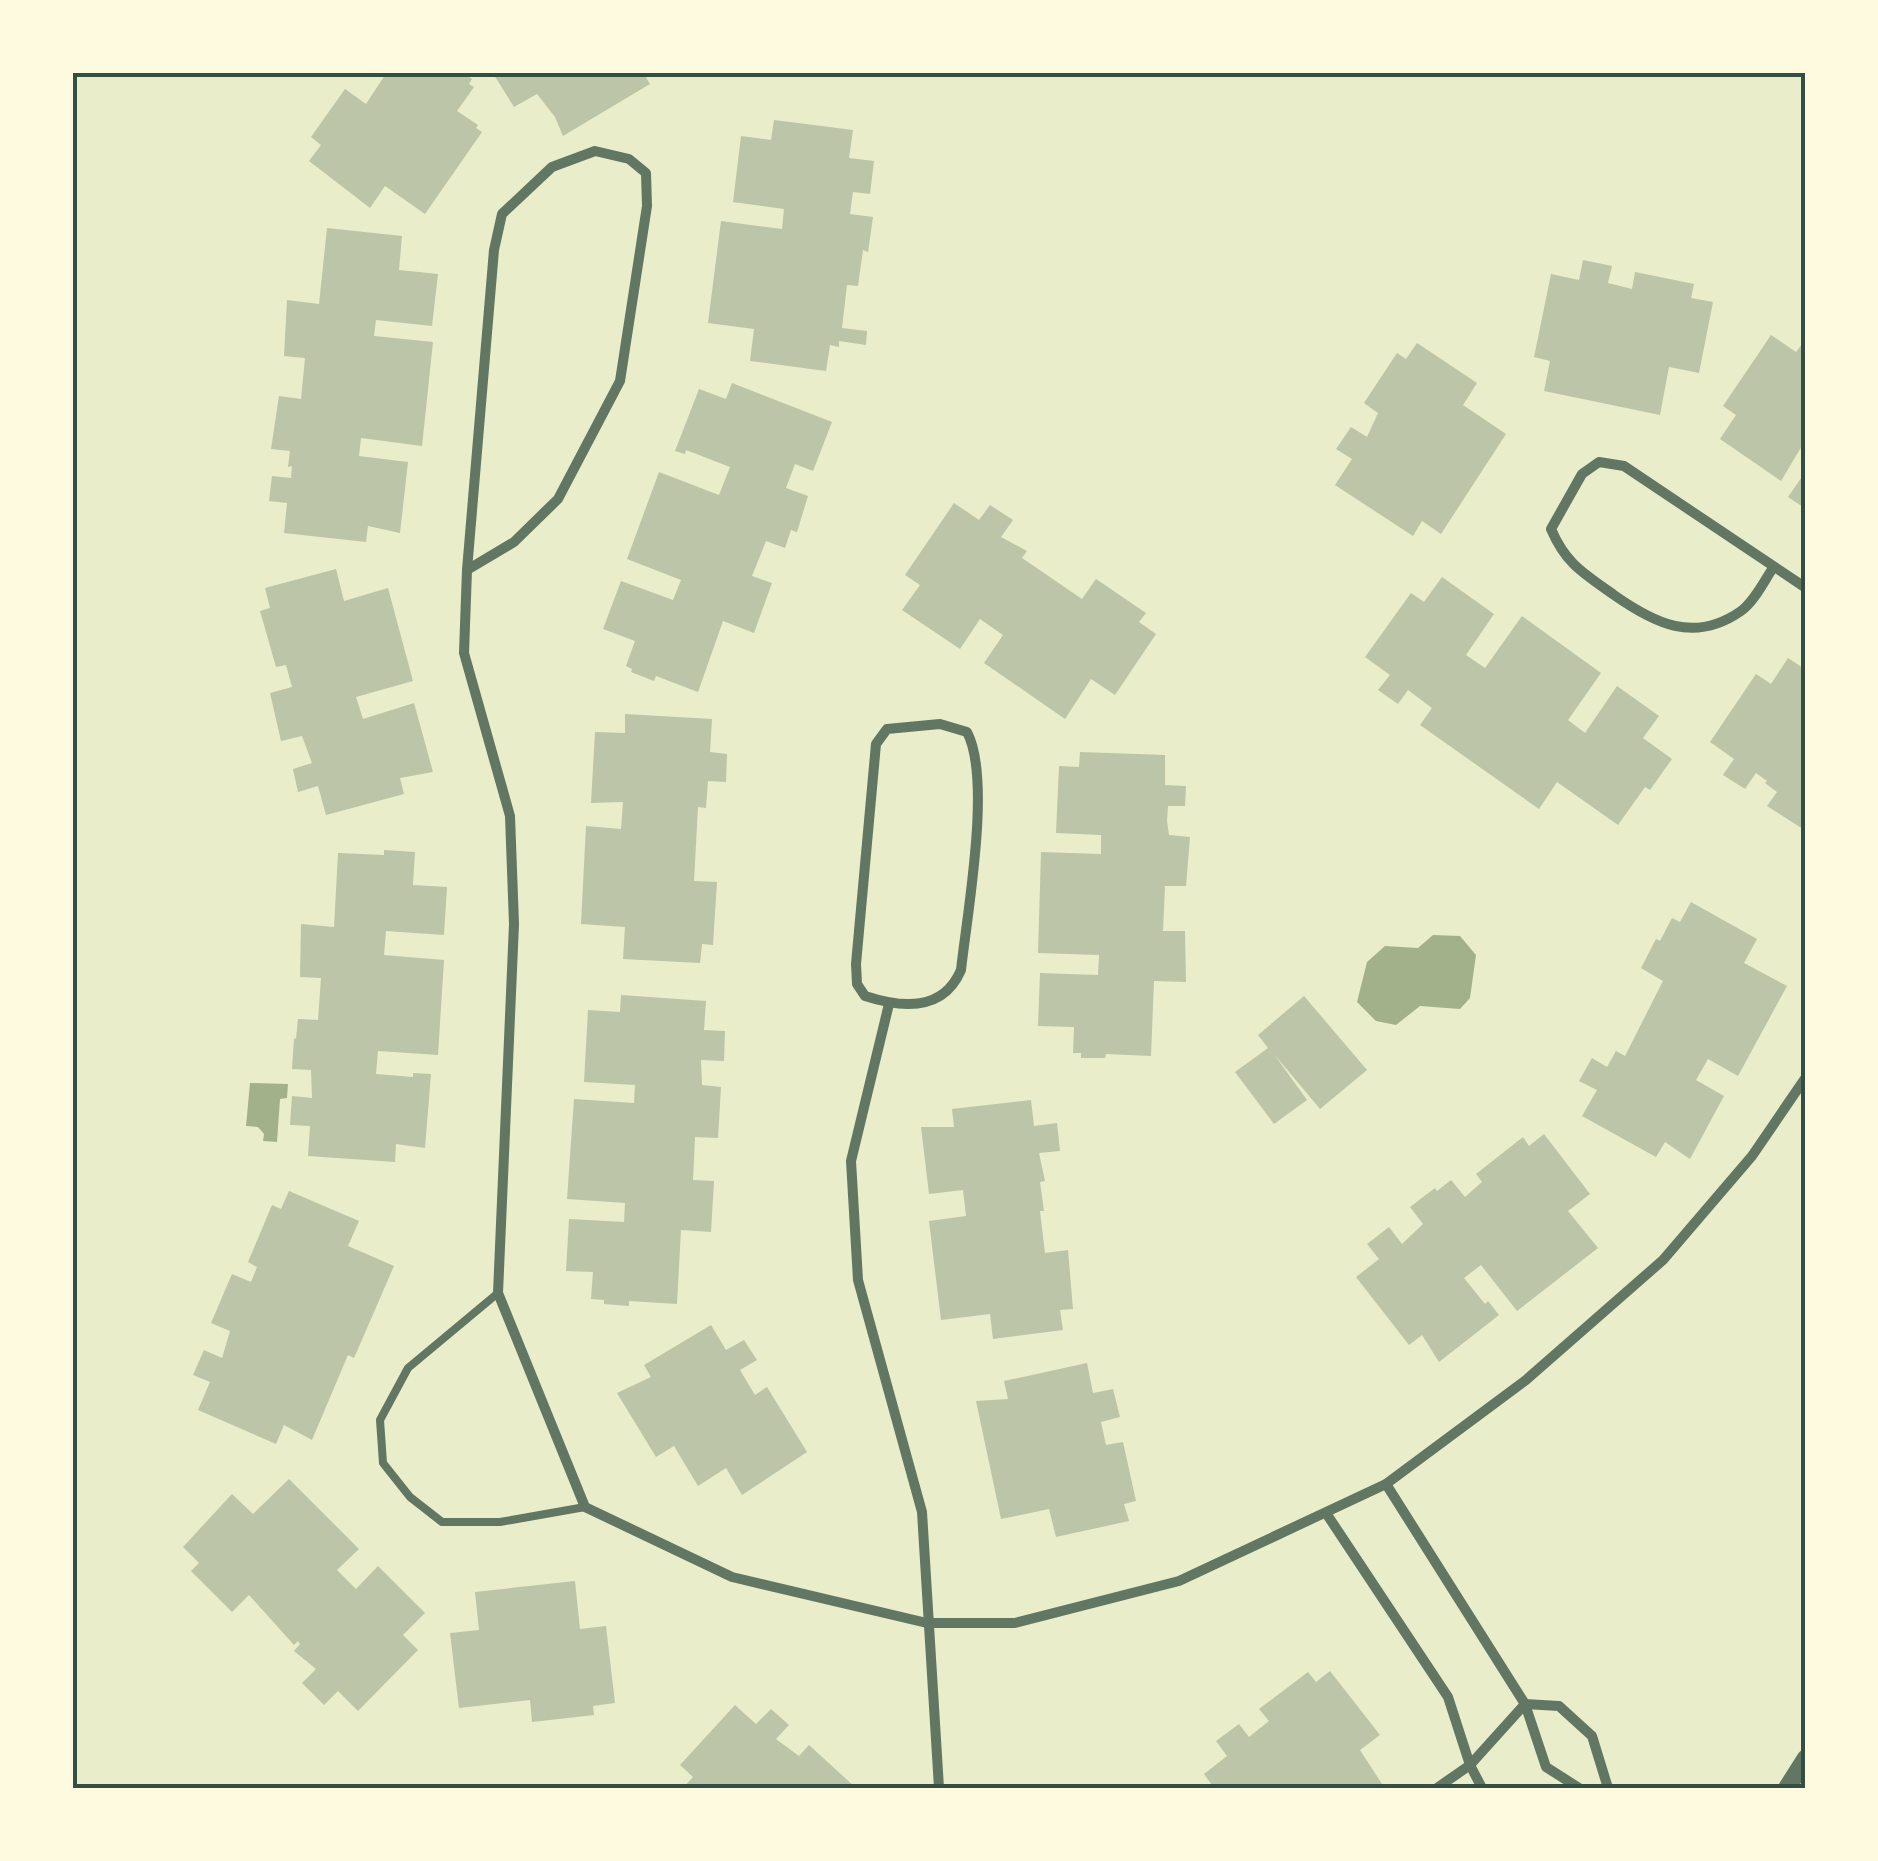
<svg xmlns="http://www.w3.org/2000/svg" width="1878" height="1861" font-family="'Libre Baskerville',serif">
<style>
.water{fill:#a3b18a}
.building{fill:#bcc5a7}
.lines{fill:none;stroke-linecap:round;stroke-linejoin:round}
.service{stroke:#617663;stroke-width:8}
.minor{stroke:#617663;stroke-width:10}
.tertiary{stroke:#617663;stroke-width:18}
.neatline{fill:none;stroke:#344e41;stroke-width:4}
</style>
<rect width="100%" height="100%" fill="#e9edc9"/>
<g class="water">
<polygon points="1433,935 1460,936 1476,955 1470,998 1460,1009 1420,1006 1396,1025 1376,1021 1357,1002 1367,962 1385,946 1418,948"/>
<polygon points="250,1083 288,1084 287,1098 280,1099 277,1142 263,1141 264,1134 258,1127 246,1126"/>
</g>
<g class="building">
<polygon points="387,72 463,72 472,79 469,84 474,87 457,111 478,125 476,128 482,132 425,214 385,186 370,208 309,161 321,145 311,137 345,89 366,104"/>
<polygon points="498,72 643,72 650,84 563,136 555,117 537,94 514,107 494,75"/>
<polygon points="774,120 853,130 849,158 874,161 870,194 853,192 850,214 873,217 868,252 863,250 858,286 847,285 842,328 867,331 866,345 839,341 839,347 830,345 826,371 750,361 754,329 708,323 721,221 782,229 784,209 733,202 741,136 771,140"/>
<polygon points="327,228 402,236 399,270 438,274 432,326 376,320 374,336 433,342 422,446 361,438 359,456 408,462 400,533 368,526 366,542 284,533 287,503 269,501 272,476 291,478 292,466 288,467 290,451 271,449 279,396 301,399 305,358 284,356 287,300 319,304"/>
<polygon points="1583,260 1612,266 1608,283 1632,289 1635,272 1694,284 1691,298 1713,302 1699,373 1669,367 1660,415 1544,391 1550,361 1534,357 1551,274 1579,280"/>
<polygon points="1771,335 1796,352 1806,339 1806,439 1781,481 1720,439 1736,415 1723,406"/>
<polygon points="1417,343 1477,383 1463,405 1506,434 1441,534 1422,521 1413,536 1335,485 1352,459 1336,449 1351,427 1367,437 1378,413 1364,403 1397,353 1406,359"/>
<polygon points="732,383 832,422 813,471 795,464 786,488 808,496 797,532 791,530 785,548 766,541 752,576 772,583 754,633 723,621 698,692 656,676 654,681 631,672 632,669 626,666 635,641 603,629 621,581 673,600 681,580 627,559 659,472 719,495 730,467 686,450 685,454 675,451 699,389 726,399"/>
<polygon points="1806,471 1806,509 1788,497"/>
<polygon points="954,503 979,520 990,505 1013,520 1001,537 1027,551 1022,558 1082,599 1096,579 1146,613 1139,622 1156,634 1115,695 1091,679 1065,719 984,663 1003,635 980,619 960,649 902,610 920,585 905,575"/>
<polygon points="336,569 344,601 388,588 413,681 356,697 363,719 414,703 433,772 400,778 404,794 326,815 318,786 298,792 293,769 312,763 302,736 281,741 270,693 292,687 286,665 276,667 260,611 270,608 265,588"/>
<polygon points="1442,577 1494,614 1466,655 1485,668 1522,616 1601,673 1568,720 1585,733 1617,686 1659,716 1643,738 1672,759 1650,790 1645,787 1618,825 1557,782 1539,809 1420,725 1432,708 1408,690 1398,704 1378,690 1390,675 1365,657 1411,593 1424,602"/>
<polygon points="1788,658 1806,670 1806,831 1767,806 1777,792 1765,783 1767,781 1756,773 1745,789 1723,775 1734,759 1710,742 1756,674 1771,684"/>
<polygon points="625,714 712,719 710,752 727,754 726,782 708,781 706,808 698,807 694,881 717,882 713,945 702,944 700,963 623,959 625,927 581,924 586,826 621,829 623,802 591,803 595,732 625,733"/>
<polygon points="1080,752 1165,755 1165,785 1186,786 1185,806 1168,806 1167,821 1169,835 1190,837 1186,886 1165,886 1163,931 1185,931 1186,982 1154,981 1151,1056 1106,1054 1105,1058 1081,1058 1081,1053 1073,1053 1074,1027 1038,1026 1040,973 1098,975 1099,955 1038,953 1041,852 1101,854 1101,835 1056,833 1059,766 1079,767"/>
<polygon points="384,850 415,852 413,885 447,887 444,935 386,931 384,955 444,960 438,1055 378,1051 376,1074 413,1077 413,1073 431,1074 425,1148 396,1144 395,1162 308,1156 310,1126 290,1125 292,1096 312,1098 311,1070 292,1069 294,1038 296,1039 298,1019 318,1020 321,978 300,977 301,924 334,927 338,853 384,855"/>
<polygon points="1691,902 1757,939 1744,963 1787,986 1738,1076 1708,1059 1696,1080 1724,1096 1690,1159 1665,1142 1656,1157 1582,1116 1597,1090 1579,1081 1592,1058 1607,1067 1616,1051 1625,1056 1663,981 1641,968 1656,939 1660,941 1672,918 1680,922"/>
<polygon points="621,995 706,1001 704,1030 725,1031 724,1061 701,1060 702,1085 721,1087 718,1138 695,1137 693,1180 714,1181 711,1232 681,1230 677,1304 629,1301 629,1306 604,1304 604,1300 591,1299 593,1272 566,1271 569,1219 624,1222 625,1203 567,1199 574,1099 634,1103 635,1085 584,1082 588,1010 620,1012"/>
<polygon points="1304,996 1367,1070 1320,1109 1274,1054 1307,1100 1274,1124 1235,1072 1268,1048 1258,1035"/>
<polygon points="1031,1100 1034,1126 1057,1123 1060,1151 1039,1153 1045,1181 1040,1182 1044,1211 1040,1211 1045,1253 1068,1250 1073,1309 1060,1310 1063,1330 993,1339 990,1314 941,1320 929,1221 966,1216 963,1190 929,1194 921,1127 954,1127 952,1109"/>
<polygon points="1544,1134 1590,1194 1568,1211 1598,1248 1517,1311 1481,1265 1464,1278 1485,1304 1488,1301 1499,1315 1439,1362 1422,1335 1409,1345 1356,1277 1379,1259 1367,1244 1389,1227 1402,1244 1423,1224 1410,1207 1435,1188 1437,1191 1451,1180 1465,1197 1482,1182 1476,1174 1523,1137 1529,1146"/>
<polygon points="289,1191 359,1221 348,1246 394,1266 354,1358 348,1355 312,1440 284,1425 276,1444 198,1410 210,1382 193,1375 204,1350 222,1358 230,1331 211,1323 232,1274 251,1282 257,1267 248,1262 272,1205 281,1209"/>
<polygon points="711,1325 726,1350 744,1340 757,1360 740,1370 755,1395 767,1387 807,1452 742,1495 726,1468 698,1486 674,1446 656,1457 617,1393 651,1377 644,1365"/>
<polygon points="1087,1363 1093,1393 1113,1389 1120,1417 1101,1422 1106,1445 1123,1442 1136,1501 1124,1504 1129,1521 1056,1537 1049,1509 1001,1519 976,1401 1008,1399 1004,1381"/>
<polygon points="289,1479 359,1549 337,1570 356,1589 378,1566 425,1613 403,1635 418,1650 358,1711 338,1691 324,1705 302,1683 316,1669 294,1651 300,1644 298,1641 294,1645 249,1595 232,1612 191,1571 199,1563 183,1547 232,1494 253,1514"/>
<polygon points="575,1581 580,1629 606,1626 615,1703 593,1706 594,1715 532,1722 530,1700 459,1708 450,1633 479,1630 475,1592"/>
<polygon points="1330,1671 1380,1735 1360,1750 1382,1784 1376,1788 1214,1788 1204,1774 1227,1756 1216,1741 1239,1724 1249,1737 1269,1721 1259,1709 1308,1672 1316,1682"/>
<polygon points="735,1705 756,1724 771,1709 789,1725 776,1739 799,1756 809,1745 856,1788 683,1788 693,1777 680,1765"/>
</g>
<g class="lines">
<polyline class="service" points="498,1293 408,1368 380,1420 383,1463 410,1497 442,1522 500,1522 585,1507"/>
<g class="minor">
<path d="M1773,568C1764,581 1754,602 1741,611C1694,644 1654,623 1614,595C1583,573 1566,564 1551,529L1582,474L1599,462L1624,466L1806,588"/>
<polyline points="467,570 514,542 558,499 620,381 647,206 646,173 629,159 595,151 552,167 502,214 494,250 467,570 464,653 510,816 514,924 498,1293 585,1507 732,1577 927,1623 1015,1623 1179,1581 1386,1484 1526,1380 1663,1260 1752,1156 1806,1077"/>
<path d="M940,724L967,732C992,779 967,914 961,970C943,1012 902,1008 865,996L857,984L856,964L876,744L887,729Z"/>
<polyline points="889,1004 851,1161 858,1280 922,1512 939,1788"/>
<polyline points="1386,1484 1525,1704 1546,1767 1579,1788"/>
<polyline points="1326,1513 1448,1697 1470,1765 1482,1788"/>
<polyline points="1437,1788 1470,1765 1525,1704 1559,1706 1592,1736 1608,1788"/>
</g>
<polyline class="tertiary" points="1787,1788 1806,1758"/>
</g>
<rect width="1878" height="1861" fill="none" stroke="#fefae0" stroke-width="150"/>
<rect x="75" y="75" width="1728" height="1711" class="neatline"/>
</svg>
